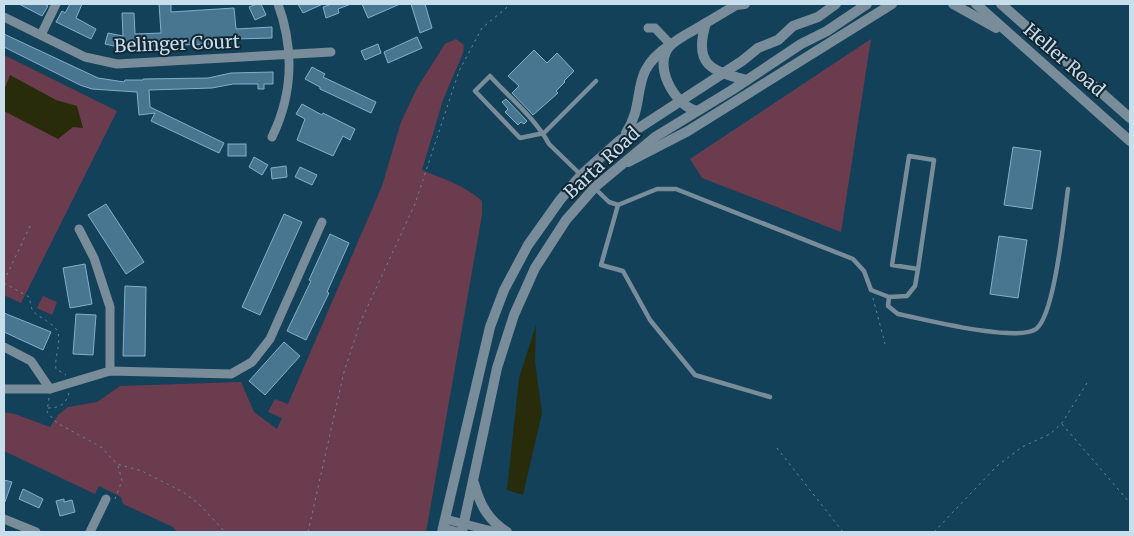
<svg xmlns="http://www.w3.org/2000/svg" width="1134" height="536" font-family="Merriweather,serif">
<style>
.green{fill:#6b3c4e}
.water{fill:#282c0b}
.building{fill:#487590;stroke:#82b0cc}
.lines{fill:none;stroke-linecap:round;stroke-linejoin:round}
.path{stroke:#62869a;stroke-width:1;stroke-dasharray:2.5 4;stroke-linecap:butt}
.service{stroke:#798c99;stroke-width:4.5}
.minor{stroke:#798c99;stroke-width:9}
.tertiary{stroke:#798c99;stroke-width:10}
.labels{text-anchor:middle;stroke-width:4;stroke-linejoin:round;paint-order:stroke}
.street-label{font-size:18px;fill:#c7dfed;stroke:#132631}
</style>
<rect width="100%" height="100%" fill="#134159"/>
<g class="green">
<path d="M456,39L464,45L463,53L443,100L422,170C444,179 464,185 482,201V215L426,532H177L173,527L123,504L121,497L99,486L95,494L4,451V412L15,414L50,427L58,415L68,407L97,402L120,386L241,382L254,412L277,429L282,418L268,412L275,399L288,404L382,186L401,122L417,88L445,44Z"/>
<polygon points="871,39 841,232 702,178 690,159"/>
<polygon points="4,55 117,111 21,303 4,295"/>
<polygon points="43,296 57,302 52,315 37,308"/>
</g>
<g class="water">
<polygon points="10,75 56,100 77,106 83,128 73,127 58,139 4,111 4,90"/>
<polygon points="536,325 535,362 542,413 523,495 507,490 519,378"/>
</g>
<g class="building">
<polygon points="19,4 44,4 48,6 42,16"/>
<polygon points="70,4 82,4 76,18 96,29 91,39 56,22 62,11 65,13"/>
<polygon points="159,4 171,4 171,12 234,8 236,29 272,27 272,38 235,39 211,42 211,44 118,47 105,44 108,33 123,36 122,13 134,13 135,34 161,33"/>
<polygon points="257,4 261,4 266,15 255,20 249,7"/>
<polygon points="298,4 323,4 303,13"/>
<polygon points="332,4 351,4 338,9 339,13 326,18 323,7"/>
<polygon points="362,4 400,4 368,18"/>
<polygon points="411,4 425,4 432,28 420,33"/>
<polygon points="4,34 98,78 124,82 125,80 143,80 143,79 208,78 231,73 273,72 273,84 264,84 264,89 258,89 258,84 233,84 212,88 149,90 150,107 224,143 219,153 151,121 155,113 139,115 137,92 92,89 80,85 4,47"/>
<polygon points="417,37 422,48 388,63 384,52"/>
<polygon points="378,44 381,53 365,60 361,51"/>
<polygon points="534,50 547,63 557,53 574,71 564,81 565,82 556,91 558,93 533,115 512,93 519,86 508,76"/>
<polygon points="312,67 325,74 323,77 376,102 371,113 320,89 320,87 305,79"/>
<polygon points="506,99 527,121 524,124 521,122 518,125 505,112 508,109 502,102"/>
<polygon points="302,104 322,115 323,113 355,129 350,140 343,136 333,156 297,140 305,119 296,114"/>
<rect x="228" y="144" width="18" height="12"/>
<polygon points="1013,147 1041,151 1032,209 1004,205"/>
<polygon points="254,157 268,165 262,175 249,167"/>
<polygon points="286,166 287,177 272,179 271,168"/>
<polygon points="300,167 317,175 312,185 295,177"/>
<polygon points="106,204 144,262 126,274 88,215"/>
<polygon points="284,214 302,222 260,315 242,307"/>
<polygon points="330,234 349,243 327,292 329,293 306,340 287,331 311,281 309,280"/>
<polygon points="999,236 1027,240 1018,298 990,294"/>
<polygon points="85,264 92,304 70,308 63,268"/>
<polygon points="125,286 146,287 145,356 123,356"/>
<polygon points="4,313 51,332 43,350 4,332"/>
<polygon points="76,314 96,315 93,355 73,354"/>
<polygon points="284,342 300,356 265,395 249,381"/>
<polygon points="4,480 12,482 5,502 4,502"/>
<polygon points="23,489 43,499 39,508 19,499"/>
<polygon points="64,499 64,502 72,500 75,512 60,516 56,501"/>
</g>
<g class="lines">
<g class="path">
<polyline points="4,281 32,222"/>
<path d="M4,283L29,297C31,302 30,308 34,312C41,319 55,323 58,333C61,345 54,358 56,369L66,375"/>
<polyline points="873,298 885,344"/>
<polyline points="49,398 47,412 57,423 101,447 117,464 142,471 183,492 198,503 225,532"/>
<path d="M48,408C60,408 66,404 69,393"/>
<polyline points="1062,424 1130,503"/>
<polyline points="777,448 843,532"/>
<polyline points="115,499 122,481 118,465"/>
<polyline points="308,532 344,372 360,323 415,204 459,71 482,28 511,4"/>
<polyline points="934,532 997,466 1022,447 1050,434 1062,423 1087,383"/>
</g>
<g class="service">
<path d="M596,81L544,133L520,138L475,91L490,76C510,98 535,118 549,144L609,202L618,205L657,189H676L853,259L864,271L871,290L889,297L907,296L915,286L918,269L934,160L909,156L892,265L918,269"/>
<polyline points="618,205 601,265 623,271 650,320 695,375 770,397"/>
<path d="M889,297L888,306L898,314C924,319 1016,343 1036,329C1055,315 1064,216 1068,189"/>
</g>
<g class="minor">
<polyline points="4,17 85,57 117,64 331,52"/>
<polyline points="648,28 655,28 671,45"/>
<polyline points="41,35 56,4"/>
<path d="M272,137C293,94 294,48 278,4"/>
<polyline points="79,229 94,258 110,307 110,371"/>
<polyline points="4,347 31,361 50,389"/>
<polyline points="4,389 50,389 110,371 231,374 252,362 270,339 322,222"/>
<polyline points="4,519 36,532"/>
<polyline points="445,519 496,532"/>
<polyline points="443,528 458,532"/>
<polyline points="90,532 106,499"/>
</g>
<g class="tertiary">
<path d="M745,4L736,5L706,23C693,65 711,71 747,80"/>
<polyline points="953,4 996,28"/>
<polyline points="976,4 1130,141"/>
<polyline points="1001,4 1130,118"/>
<path d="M697,111C675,106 650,63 672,44C681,36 695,30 706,23"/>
<path d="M626,133C648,99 627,73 670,45"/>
<polyline points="628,162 688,131 892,4"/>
<path d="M474,483C480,505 488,520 507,532"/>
<polyline points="442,532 490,327 504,290 528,245 560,200 581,175 619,141 742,61 758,48 778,40 793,26 818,17 836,4"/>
<polyline points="462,532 497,368 514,315 535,268 566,220 595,187 655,137 732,90 801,44 827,31 867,4"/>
</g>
</g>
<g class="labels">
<g class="street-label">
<text transform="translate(177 44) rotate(-2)" y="6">Belinger Court</text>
<text transform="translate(1064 60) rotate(41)" y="6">Heller Road</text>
<text transform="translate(602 163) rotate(-43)" y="6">Barta Road</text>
</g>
</g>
<rect width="1134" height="536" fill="none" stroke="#c7dfed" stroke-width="10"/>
</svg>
